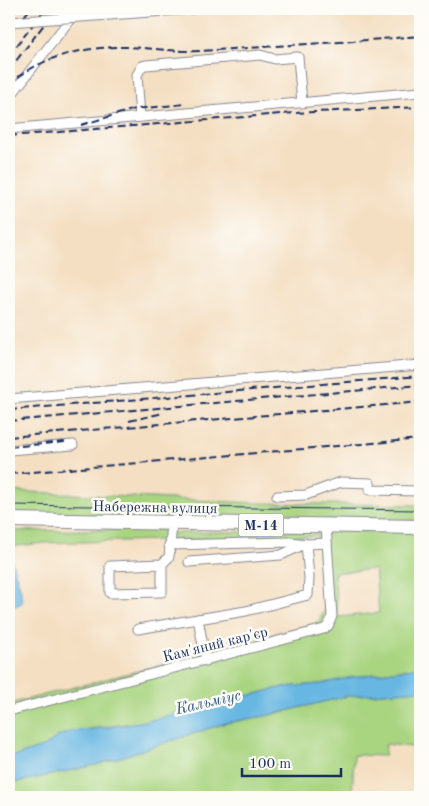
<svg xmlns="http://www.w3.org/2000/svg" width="429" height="806" font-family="'Old Standard TT',serif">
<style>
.green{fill:#a9d480;stroke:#62826f;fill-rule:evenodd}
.water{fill:#68b7e2;stroke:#4273a0}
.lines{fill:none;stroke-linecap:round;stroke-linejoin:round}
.minor-casing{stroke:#888790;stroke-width:11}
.highway-casing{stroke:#888790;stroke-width:16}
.minor{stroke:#fff;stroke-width:9}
.highway{stroke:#fff;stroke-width:14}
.tram{stroke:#1b2f5e;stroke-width:1}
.rail{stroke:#1b2f5e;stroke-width:2;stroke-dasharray:8 4;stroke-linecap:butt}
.minor-bridge-casing{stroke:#888790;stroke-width:11;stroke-linecap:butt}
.minor-bridge{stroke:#fff;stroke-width:9}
.labels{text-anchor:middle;stroke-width:5;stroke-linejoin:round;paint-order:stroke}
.shield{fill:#fdfcf7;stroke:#5f6c8c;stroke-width:1}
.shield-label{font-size:14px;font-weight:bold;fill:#1b2f5e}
.street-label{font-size:15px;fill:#1b2f5e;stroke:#fdfcf7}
.water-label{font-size:16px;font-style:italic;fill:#325886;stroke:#fdfcf7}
</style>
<rect width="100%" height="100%" fill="#fdfcf7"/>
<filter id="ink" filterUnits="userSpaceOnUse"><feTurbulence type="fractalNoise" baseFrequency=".02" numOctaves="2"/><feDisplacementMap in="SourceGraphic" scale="10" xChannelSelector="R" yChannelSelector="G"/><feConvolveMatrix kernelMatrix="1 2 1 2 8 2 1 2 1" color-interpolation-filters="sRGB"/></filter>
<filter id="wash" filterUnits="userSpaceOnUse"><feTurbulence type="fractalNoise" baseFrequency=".0096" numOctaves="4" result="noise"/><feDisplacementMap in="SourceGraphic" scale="20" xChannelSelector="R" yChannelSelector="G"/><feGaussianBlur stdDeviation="1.12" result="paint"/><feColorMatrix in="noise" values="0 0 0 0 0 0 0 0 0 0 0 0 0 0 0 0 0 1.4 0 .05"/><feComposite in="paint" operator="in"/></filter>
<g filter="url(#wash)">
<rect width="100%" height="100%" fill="#f4dfc2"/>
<g class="green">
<polygon points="9,491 254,503 420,505 420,521 9,516"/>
<path d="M158,529L173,533L326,530L420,532V667L353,677L320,684L283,687L152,720L90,729L57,737L45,746L9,758V704L316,625L325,610L317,536L44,543L9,547V531ZM375,569L379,613L338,617L334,573Z"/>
<polygon points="420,690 420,748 386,744 385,756 354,755 352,797 9,797 9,784 96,765 226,723 265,716 348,696"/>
</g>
<g class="water">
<polygon points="9,556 10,556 21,590 22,603 9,609"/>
<polygon points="420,667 420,690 348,696 265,716 226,723 96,765 9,784 9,758 45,746 57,737 71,731 104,728 152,720 283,687 320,684 353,677"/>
</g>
</g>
<g filter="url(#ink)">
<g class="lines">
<g class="minor-casing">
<g id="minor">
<polyline points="109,15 193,9"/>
<polyline points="9,98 78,9"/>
<polyline points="140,117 137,75 142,66 146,65 260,55 275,59 298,57 302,103"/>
<polyline points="9,129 420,92"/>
<polyline points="9,399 420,365"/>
<polyline points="9,450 73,445"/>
<polyline points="277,496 306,495 341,482 370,483 370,490 420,491"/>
<polyline points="169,545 290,542 306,544 327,543"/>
<polyline points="189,562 281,555 305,544"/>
<polyline points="162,564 162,592 110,593 110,566 162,564 169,557 172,524"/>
<polyline points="198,619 206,661"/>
<polyline points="138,629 246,611 308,595 309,577 306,544"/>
<polyline points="9,711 324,629 328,626 332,616 326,526"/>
</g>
</g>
<g class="highway-casing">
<polyline id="highway" points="9,520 420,527"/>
</g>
<use href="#minor" class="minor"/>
<use href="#highway" class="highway"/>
<polyline class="tram" points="9,505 420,510"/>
<g class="rail">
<polyline points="9,35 30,9"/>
<polyline points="9,56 45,9"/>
<polyline points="9,70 56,9"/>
<path d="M9,85C39,56 87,46 129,47C153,48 176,52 201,51C274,46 347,42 420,36"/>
<polyline points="81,125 135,109 186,104"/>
<polyline points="9,136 294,113 420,107"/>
<polyline points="9,410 420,376"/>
<polyline points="9,421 420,385"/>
<polyline points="129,421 163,413"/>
<polyline points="9,437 420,402"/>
<polyline points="9,447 65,442"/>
<polyline points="9,466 11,466"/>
<polyline points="9,474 420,439"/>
</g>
<g class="minor-bridge-casing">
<polyline id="minor-bridge" points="9,22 109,15"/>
</g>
<use href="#minor-bridge" class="minor-bridge"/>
</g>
</g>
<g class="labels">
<rect class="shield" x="238.5" y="513.5" width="45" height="23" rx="4"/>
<g class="shield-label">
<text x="261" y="530">М-14</text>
</g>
<g class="street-label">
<text transform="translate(155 507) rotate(1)" y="5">Набережна вулиця</text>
<text transform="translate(215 644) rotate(-14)" y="5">Кам'яний кар'єр</text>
</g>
<g class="water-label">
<text transform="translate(208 701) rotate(-13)" y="6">Кальміус</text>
</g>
</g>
<rect width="429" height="806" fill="none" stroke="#fdfcf7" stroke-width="30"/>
<path d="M242 768v8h99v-8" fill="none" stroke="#1b2f5e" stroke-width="2.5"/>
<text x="249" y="768" font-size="15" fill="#1b2f5e" stroke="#fdfcf7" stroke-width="4" paint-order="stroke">100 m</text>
</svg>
